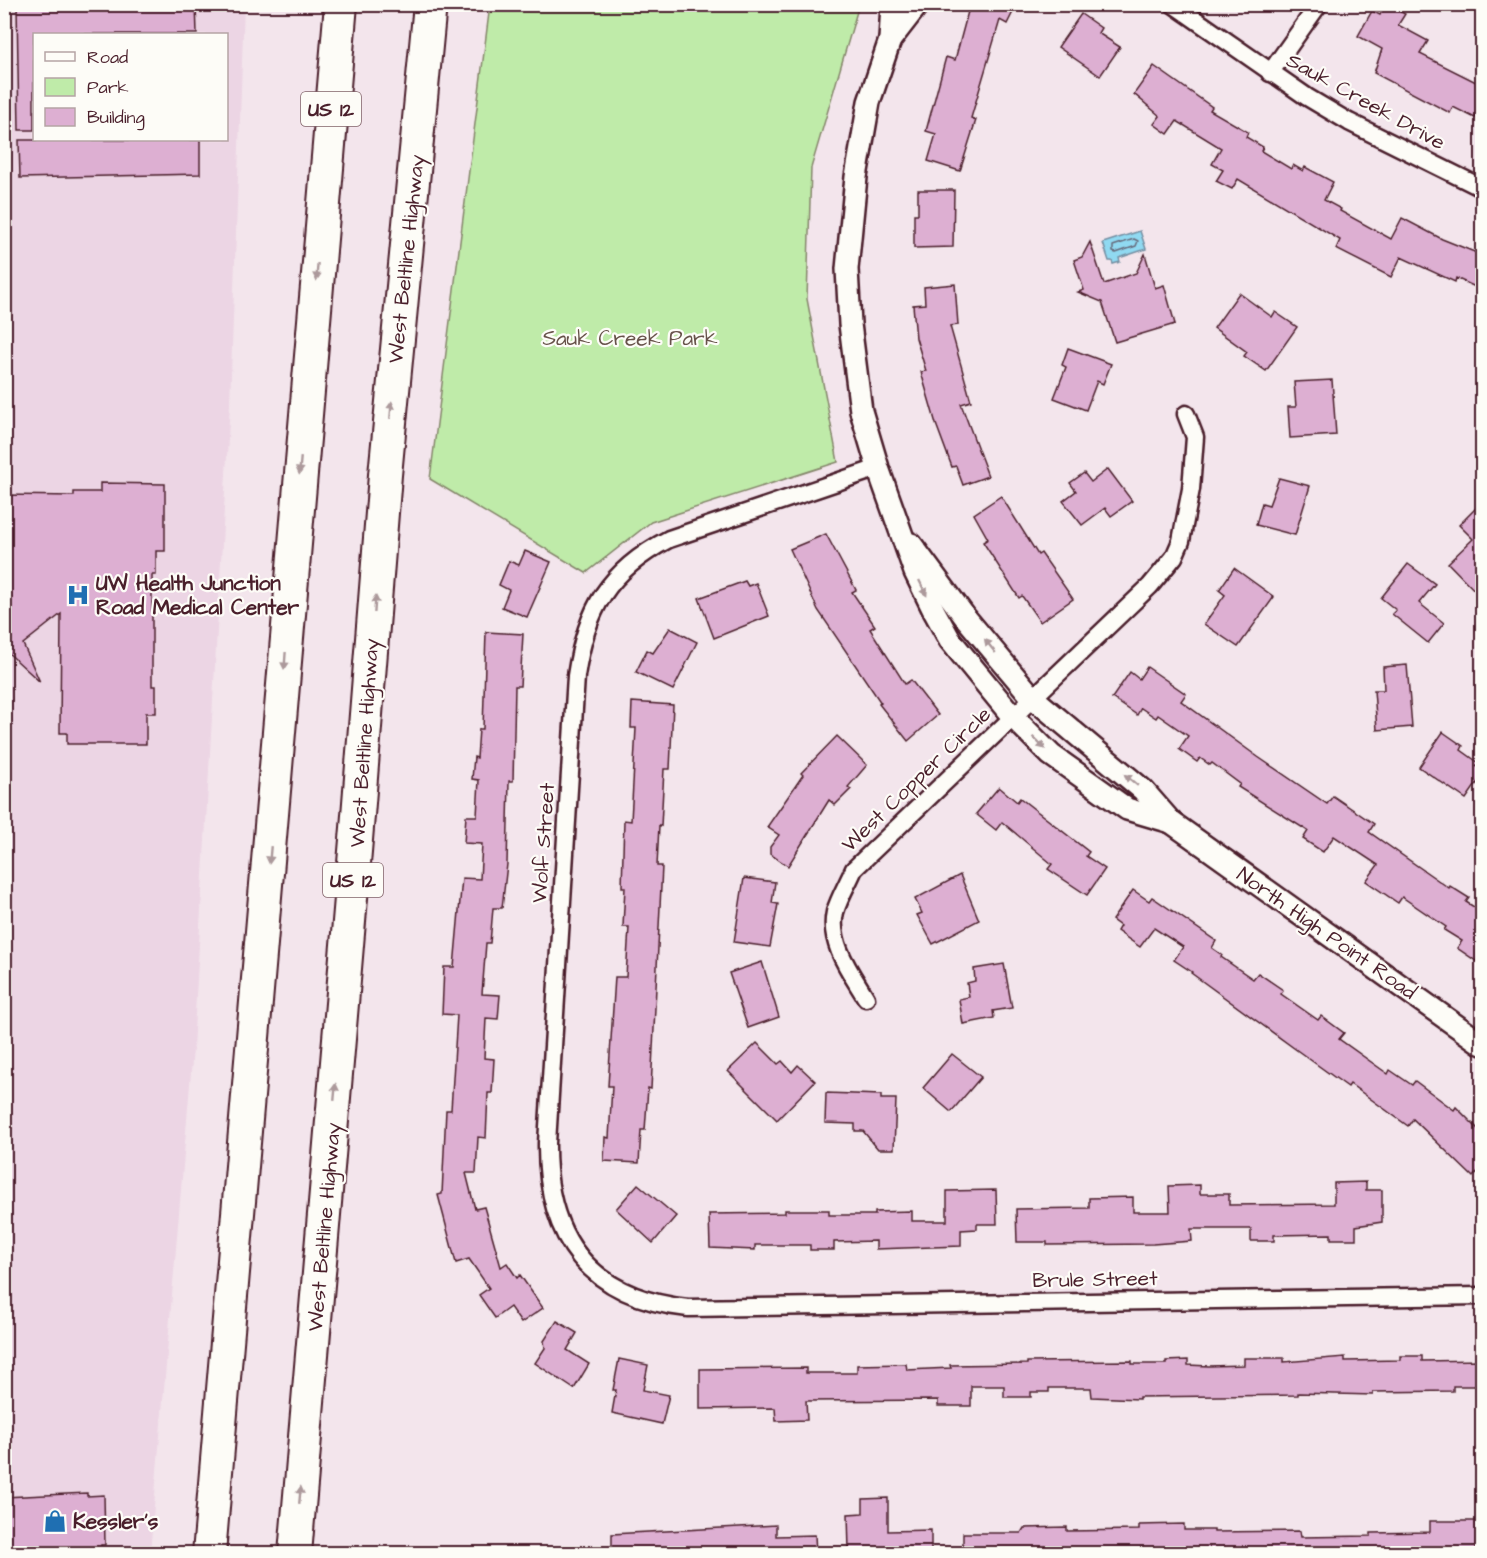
<svg xmlns="http://www.w3.org/2000/svg" width="1487" height="1558" font-family="'Architects Daughter',sans-serif">
<style>
.built{fill:#ecd5e4;fill-rule:evenodd}
.green{fill:#bfeba9;stroke:#84856a;stroke-width:1.5}
.water{fill:#90d9f1;stroke:#748fa2;stroke-width:1.5}
.lines{fill:none;stroke-linecap:round;stroke-linejoin:round}
.shore{stroke:#66697a;stroke-width:1.5}
.building{fill:#ddafd2;stroke:#4a1f2b;stroke-width:1.5}
.minor-casing{stroke:#4a1f2b;stroke-width:21}
.tertiary-casing{stroke:#4a1f2b;stroke-width:26}
.motorway-casing{stroke:#4a1f2b;stroke-width:36}
.minor{stroke:#fdfcf7;stroke-width:16}
.tertiary{stroke:#fdfcf7;stroke-width:21}
.motorway{stroke:#fdfcf7;stroke-width:32}
.oneway{fill:#ac999b}
.labels{text-anchor:middle;stroke-width:4.5;stroke-linejoin:round;paint-order:stroke}
.shield{fill:#fdfcf7;stroke:#806168;stroke-width:1.5}
.shield-label{font-size:20px;font-weight:bold;fill:#4a1f2b}
.street-label{font-size:21px;fill:#4a1f2b;stroke:#fdfcf7}
.park-label{font-size:21px;fill:#67524a;stroke:#fdfcf7}
.poi-label{font-size:21px;font-weight:bold;fill:#4a1f2b;stroke:#fdfcf7;text-anchor:start}
</style>
<rect width="100%" height="100%" fill="#f3e5ec"/>
<filter id="ink" filterUnits="userSpaceOnUse"><feTurbulence type="fractalNoise" baseFrequency=".0167" numOctaves="2"/><feDisplacementMap in="SourceGraphic" scale="12" xChannelSelector="R" yChannelSelector="G"/><feConvolveMatrix kernelMatrix="1 2 1 2 8 2 1 2 1" color-interpolation-filters="sRGB"/></filter>
<g filter="url(#ink)">
<path class="built" d="M5,5H244L230,404L193,1049L150,1553L5,1554ZM34,34H226V140H34Z"/>
<polygon class="green" points="743,4 858,8 811,168 807,299 838,462 651,522 586,573 430,479 490,5"/>
<polygon class="water" points="1140,231 1146,249 1119,258 1120,262 1113,264 1112,261 1109,261 1103,243"/>
<g class="lines">
<polygon class="shore" points="1134,239 1138,241 1136,246 1116,253 1113,252 1113,246"/>
</g>
<g class="building">
<polygon points="17,4 196,4 197,34 34,34 34,130 19,130"/>
<polygon points="970,4 1017,4 1007,24 1000,20 971,118 976,120 960,171 928,161 936,134 926,131 946,57 955,60"/>
<polygon points="1386,4 1405,14 1398,25 1428,41 1420,54 1482,85 1482,102 1475,118 1453,107 1450,113 1374,73 1382,49 1358,36 1372,11 1380,15"/>
<polygon points="1081,14 1101,28 1098,33 1120,47 1100,76 1058,47"/>
<polygon points="1154,66 1212,107 1210,110 1248,132 1246,137 1263,147 1261,151 1291,169 1293,165 1303,171 1305,167 1333,182 1324,200 1341,209 1340,211 1391,239 1402,218 1442,239 1482,255 1482,290 1456,278 1455,282 1401,257 1391,277 1336,249 1340,240 1238,179 1232,189 1216,181 1223,170 1212,164 1221,148 1177,121 1168,134 1154,124 1160,116 1134,94"/>
<polygon points="19,140 200,140 200,174 20,178"/>
<polygon points="918,190 954,190 953,247 914,248 914,214 918,214"/>
<polygon points="1090,242 1104,284 1136,273 1145,254 1155,288 1164,285 1175,324 1115,342 1102,302 1078,292 1084,290 1074,260 1082,257"/>
<polygon points="955,284 958,325 950,326 971,401 961,404 988,476 963,485 956,466 952,467 936,424 921,372 926,371 916,338 913,305 925,304 924,287"/>
<polygon points="1239,293 1272,317 1275,312 1297,327 1266,371 1244,356 1247,352 1214,328"/>
<polygon points="1068,348 1111,364 1103,384 1097,381 1086,410 1054,398 1066,367 1062,365"/>
<polygon points="1332,380 1336,435 1290,438 1288,407 1296,407 1294,382"/>
<polygon points="1108,469 1132,501 1111,516 1105,508 1082,525 1063,501 1076,491 1070,483 1084,473 1091,482"/>
<polygon points="1279,478 1310,486 1295,535 1256,525 1262,503 1269,505"/>
<polygon points="100,483 165,484 165,551 156,551 156,575 152,575 152,686 156,686 156,713 146,713 146,744 67,744 67,733 60,733 61,614 23,644 40,682 4,649 4,495 74,496 74,492 100,492"/>
<polygon points="1001,496 1038,555 1041,553 1073,599 1040,622 1022,596 1019,598 983,542 988,539 974,514"/>
<polygon points="1482,502 1482,598 1448,563 1473,539 1459,525"/>
<polygon points="826,534 856,590 852,592 875,626 870,629 905,684 911,680 938,715 908,741 879,704 881,703 818,610 790,549"/>
<polygon points="525,551 551,562 527,617 502,607 509,590 499,585 509,561 519,565"/>
<polygon points="1408,564 1435,584 1419,603 1444,623 1428,643 1392,614 1396,610 1381,598"/>
<polygon points="1234,568 1274,597 1238,647 1204,624 1225,595 1219,590"/>
<polygon points="745,581 748,586 756,583 769,616 714,638 699,598"/>
<polygon points="670,628 697,642 673,690 636,672 647,650 653,653"/>
<polygon points="486,632 523,634 520,686 515,686 513,781 509,781 507,864 502,908 493,908 490,943 486,943 482,994 500,995 498,1019 486,1018 484,1058 494,1059 492,1093 488,1093 486,1138 478,1137 476,1173 466,1173 475,1209 484,1207 501,1267 507,1263 517,1278 520,1275 543,1308 521,1323 510,1307 495,1318 479,1295 489,1288 469,1259 456,1263 438,1195 442,1194 446,1110 451,1110 457,1015 442,1014 444,967 454,967 462,878 480,879 482,844 464,843 466,816 477,816 479,780 472,779 474,757 477,758 479,729 483,729"/>
<polygon points="1407,665 1412,727 1377,730 1374,690 1384,690 1383,667"/>
<polygon points="1147,667 1186,694 1181,701 1258,757 1327,804 1333,796 1374,824 1369,832 1449,888 1450,886 1469,898 1466,902 1482,912 1482,965 1457,948 1462,941 1444,930 1446,927 1402,897 1398,903 1366,881 1378,865 1334,836 1323,852 1303,839 1308,831 1238,787 1240,784 1212,763 1210,765 1200,758 1197,762 1179,749 1188,736 1158,715 1156,718 1141,708 1137,715 1112,698 1130,672 1139,679"/>
<polygon points="632,702 673,705 670,769 664,769 661,826 659,825 657,866 662,866 651,1089 648,1088 645,1130 641,1130 639,1163 604,1161 605,1137 609,1138 612,1086 608,1086 615,977 626,977 629,927 623,927 625,887 622,887 624,820 631,821 636,728 631,728"/>
<polygon points="1443,732 1463,746 1461,750 1479,763 1476,766 1482,771 1482,776 1466,799 1419,767"/>
<polygon points="837,736 867,765 848,787 851,789 835,805 829,800 788,866 770,854 770,847 779,835 767,827 803,775 801,773"/>
<polygon points="999,787 1017,802 1020,798 1089,852 1086,856 1105,869 1087,895 1048,869 1052,864 1002,822 996,830 976,814"/>
<polygon points="960,875 979,920 933,944 917,915 922,913 915,899"/>
<polygon points="744,878 775,882 772,903 778,904 770,947 734,942"/>
<polygon points="1133,890 1149,901 1152,897 1216,941 1212,948 1222,955 1221,957 1253,979 1258,973 1283,990 1281,994 1318,1020 1321,1016 1344,1033 1339,1039 1388,1074 1390,1070 1412,1085 1415,1081 1454,1110 1456,1107 1482,1133 1482,1167 1473,1177 1413,1119 1408,1126 1350,1084 1348,1087 1298,1051 1191,973 1192,972 1174,960 1183,947 1154,928 1140,947 1117,931 1120,926 1112,920"/>
<polygon points="762,962 779,1017 748,1028 729,973"/>
<polygon points="1004,964 1012,1008 993,1011 994,1018 963,1024 959,999 969,997 967,983 975,981 974,969"/>
<polygon points="757,1043 778,1064 782,1061 792,1072 798,1065 815,1081 777,1120 728,1071"/>
<polygon points="952,1054 981,1077 951,1112 923,1088"/>
<polygon points="826,1093 881,1095 881,1099 896,1099 894,1149 878,1149 863,1131 855,1131 855,1124 825,1123"/>
<polygon points="1366,1182 1366,1190 1382,1190 1382,1222 1356,1226 1356,1239 1331,1239 1331,1234 1274,1235 1274,1241 1251,1241 1251,1229 1191,1229 1192,1241 1153,1244 1047,1245 1047,1242 1017,1242 1016,1209 1089,1208 1089,1198 1133,1197 1133,1212 1170,1212 1169,1186 1200,1185 1200,1194 1229,1194 1229,1205 1334,1204 1334,1183"/>
<polygon points="638,1184 676,1216 653,1243 616,1209"/>
<polygon points="996,1190 997,1224 977,1224 977,1229 961,1230 961,1246 876,1249 876,1241 834,1242 834,1250 810,1250 810,1245 755,1245 755,1250 710,1248 709,1214 785,1213 785,1210 829,1210 829,1215 875,1215 875,1212 912,1211 912,1221 947,1221 947,1191"/>
<polygon points="557,1321 577,1333 567,1350 589,1364 574,1389 535,1363 545,1348 544,1341"/>
<polygon points="1400,1356 1422,1356 1422,1361 1482,1360 1482,1386 1453,1386 1453,1391 1373,1392 1373,1395 1298,1393 1298,1395 1139,1397 1139,1399 1092,1397 1091,1388 1049,1388 1049,1392 1031,1392 1031,1397 1004,1397 1004,1386 971,1386 971,1406 938,1406 938,1400 806,1401 807,1420 776,1421 775,1408 700,1409 700,1369 806,1368 806,1373 857,1373 857,1365 906,1364 907,1370 951,1368 950,1365 1027,1364 1027,1362 1132,1361 1132,1364 1166,1364 1166,1361 1188,1360 1188,1365 1209,1366 1244,1365 1244,1358 1284,1358 1284,1362 1345,1357 1345,1361 1400,1360"/>
<polygon points="619,1359 648,1365 643,1390 669,1395 662,1424 612,1413 616,1390 613,1390"/>
<polygon points="87,1493 87,1496 104,1495 105,1545 101,1545 101,1554 36,1554 29,1546 4,1546 4,1497"/>
<polygon points="888,1498 888,1531 931,1530 931,1554 905,1554 905,1549 849,1550 848,1514 863,1513 863,1499"/>
<polygon points="1430,1521 1477,1521 1476,1554 963,1554 963,1533 1021,1533 1024,1528 1067,1527 1067,1531 1139,1530 1139,1525 1184,1524 1184,1530 1214,1530 1214,1532 1300,1531 1301,1537 1371,1536 1371,1533 1430,1532"/>
<polygon points="776,1525 776,1536 815,1535 816,1554 612,1554 612,1534"/>
</g>
<g class="lines">
<g class="minor-casing">
<g id="minor">
<polyline points="1173,4 1307,97 1349,122 1482,188"/>
<polyline points="1270,73 1319,4"/>
<path d="M878,468L669,539C608,571 586,609 576,676L547,1143C546,1238 590,1298 688,1308L1482,1296"/>
<path d="M866,998C851,973 828,943 835,912C839,898 848,883 854,869L1150,586L1174,557L1181,541L1191,489L1195,437L1186,414"/>
</g>
</g>
<g class="tertiary-casing">
<g id="tertiary">
<polyline points="892,4 890,40 869,102 856,177 847,269 850,324 861,411 878,468 915,572 934,611 950,640 1013,717 1051,755 1127,809 1171,822"/>
<polyline points="890,40 918,4"/>
<polyline points="911,544 965,617 1032,697 1143,790 1171,822 1482,1044"/>
</g>
</g>
<g class="motorway-casing">
<g id="motorway">
<polyline points="209,1554 341,4"/>
<polyline points="295,1554 357,828 385,475 430,4"/>
</g>
</g>
<use href="#minor" class="minor"/>
<use href="#tertiary" class="tertiary"/>
<use href="#motorway" class="motorway"/>
</g>
<defs><path id="oneway-solid" d="M-6-.8H1V-3.2L6.5 0L1 3.2V.8H-6Z" transform="scale(1.5)"/></defs>
<g class="oneway">
<use href="#oneway-solid" transform="translate(317 272) rotate(94)"/>
<use href="#oneway-solid" transform="translate(391 410) rotate(-85)"/>
<use href="#oneway-solid" transform="translate(300 466) rotate(95)"/>
<use href="#oneway-solid" transform="translate(923 588) rotate(64)"/>
<use href="#oneway-solid" transform="translate(375 604) rotate(-86)"/>
<use href="#oneway-solid" transform="translate(990 646) rotate(-129)"/>
<use href="#oneway-solid" transform="translate(285 661) rotate(94)"/>
<use href="#oneway-solid" transform="translate(1039 743) rotate(44)"/>
<use href="#oneway-solid" transform="translate(1131 780) rotate(-140)"/>
<use href="#oneway-solid" transform="translate(270 855) rotate(95)"/>
<use href="#oneway-solid" transform="translate(335 1092) rotate(-85)"/>
<use href="#oneway-solid" transform="translate(300 1495) rotate(-85)"/>
</g>
</g>
<defs>
<g id="hospital-bare" transform="scale(1.8)"><path d="M-5-5h3v3.5h4V-5h3V5h-3V1.5h-4V5h-3Z" fill="#1f6fb2" stroke="#fdfcf7" stroke-width="2.5" paint-order="stroke"/></g>
<g id="shop-bare" transform="scale(1.8)"><path d="M-5-2.5h2.3a2.7 3.5 0 0 1 5.4 0H5L5.5 6h-11ZM-1.5-2.5h3a1.5 2.3 0 0 0-3 0Z" fill="#1f6fb2" stroke="#fdfcf7" stroke-width="2.5" paint-order="stroke"/></g>
</defs>
<g fill-rule="evenodd">
<use href="#hospital-bare" x="78" y="595"/>
<use href="#shop-bare" x="55" y="1521"/>
</g>
<g class="labels">
<g class="shield">
<rect x="301" y="92" width="60" height="34" rx="4.5"/>
<rect x="323" y="863" width="60" height="34" rx="4.5"/>
</g>
<g class="shield-label">
<text x="331" y="116">US 12</text>
<text x="353" y="887">US 12</text>
</g>
<g class="street-label">
<text transform="translate(1366 101) rotate(29)" y="7">Sauk Creek Drive</text>
<text transform="translate(406 259) rotate(-84)" y="7">West Beltline Highway</text>
<text transform="translate(364 743) rotate(-86)" y="7">West Beltline Highway</text>
<text transform="translate(916 779) rotate(-44)" y="7">West Copper Circle</text>
<text transform="translate(543 843) rotate(-86)" y="7">Wolf Street</text>
<text transform="translate(1327 933) rotate(35)" y="7">North High Point Road</text>
<text transform="translate(324 1227) rotate(-85)" y="7">West Beltline Highway</text>
<text transform="translate(1095 1279) rotate(-1)" y="7">Brule Street</text>
</g>
<g class="park-label">
<text x="630" y="345">Sauk Creek Park</text>
</g>
<g class="poi-label">
<text x="96" y="590">UW Health Junction<tspan x="96" dy="24">Road Medical Center</tspan></text>
<text x="73" y="1528">Kessler's</text>
</g>
</g>
<rect width="1487" height="1558" fill="none" stroke="#fdfcf7" stroke-width="24"/>
<rect x="12" y="12" width="1463" height="1534" fill="none" stroke="#4a1f2b" stroke-width="2" filter="url(#ink)"/>
<rect x="33" y="33" width="195" height="108" fill="#fdfcf7" stroke="#b5a4a5" stroke-width="1.5"/>
<rect x="45" y="52" width="30" height="9" fill="#fdfcf7" stroke="#b5a4a5" stroke-width="1.5"/>
<text x="87" y="63" font-size="18" fill="#4a1f2b">Road</text>
<rect x="45" y="78" width="30" height="18" fill="#bfeba9" stroke="#b5a4a5" stroke-width="1.5"/>
<text x="87" y="93" font-size="18" fill="#4a1f2b">Park</text>
<rect x="45" y="108" width="30" height="18" fill="#ddafd2" stroke="#b5a4a5" stroke-width="1.5"/>
<text x="87" y="123" font-size="18" fill="#4a1f2b">Building</text>
</svg>
